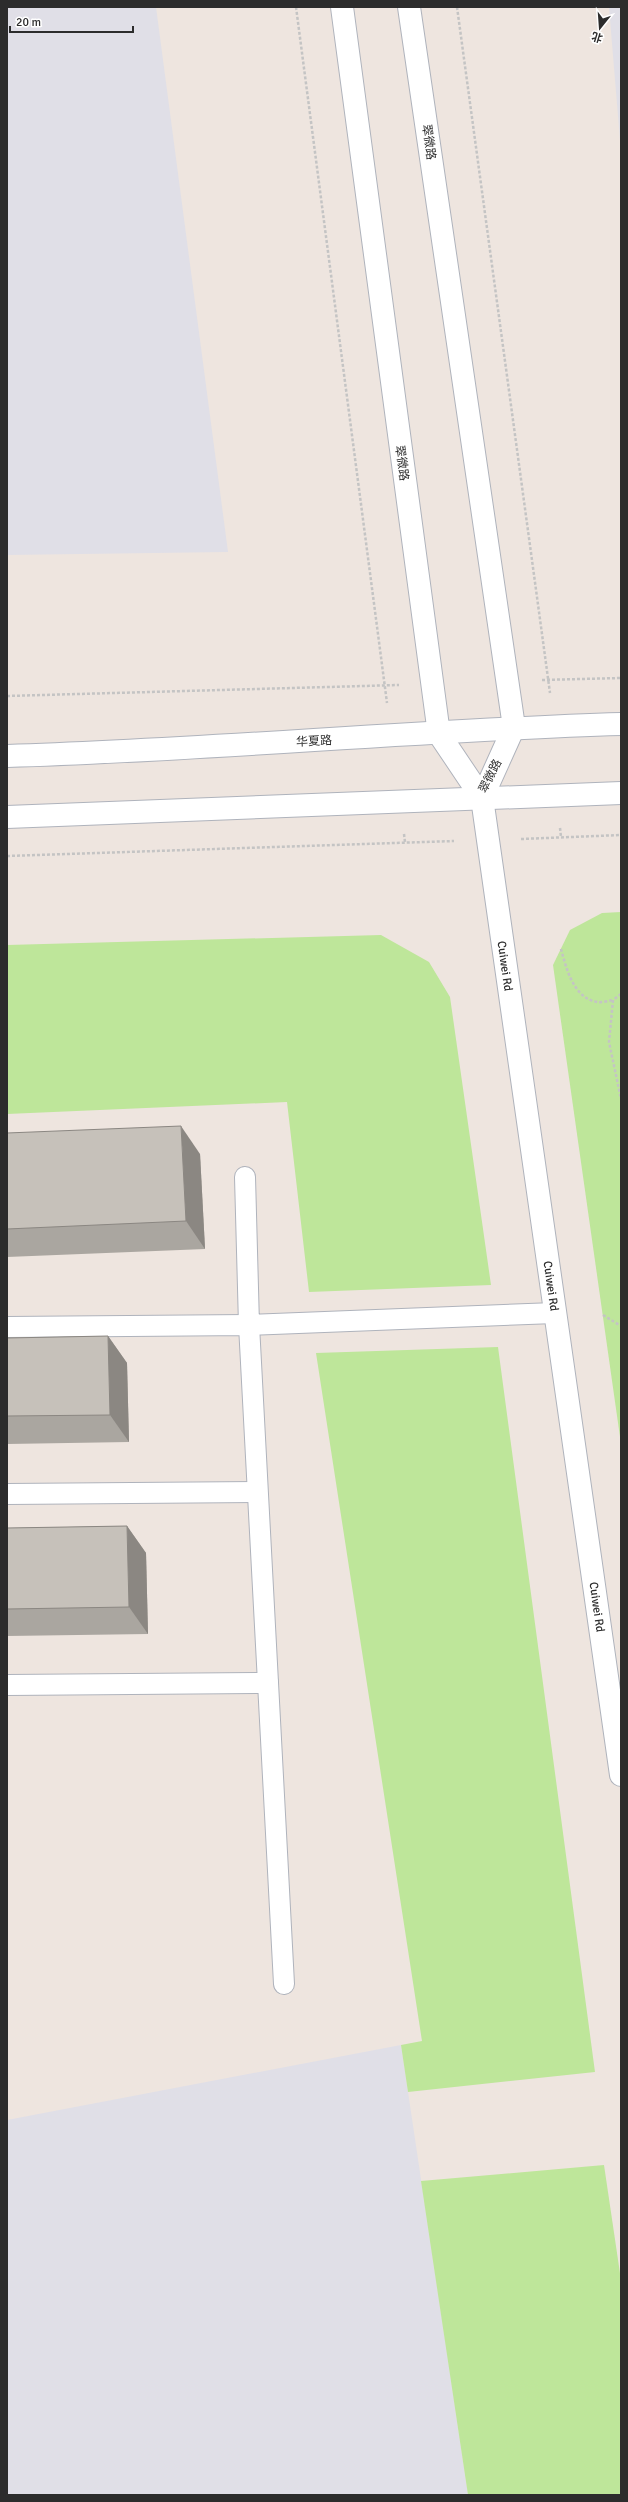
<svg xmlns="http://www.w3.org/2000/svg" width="628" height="2502" font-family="Signika,'Noto Sans SC',sans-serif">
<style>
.industrial{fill:#e0dfe7}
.green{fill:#bee69a}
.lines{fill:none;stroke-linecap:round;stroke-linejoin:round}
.service-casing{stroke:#afb3bc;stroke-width:22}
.tertiary-casing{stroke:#afb3bc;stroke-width:24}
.path{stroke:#c4c4c4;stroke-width:2.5;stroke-dasharray:3 2;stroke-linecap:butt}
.service{stroke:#fff;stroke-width:20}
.tertiary{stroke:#fff;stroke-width:22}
.wall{fill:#aaa6a0}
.shaded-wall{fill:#8b8782}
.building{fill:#c6c1ba;stroke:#8b8782}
.labels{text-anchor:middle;stroke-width:4;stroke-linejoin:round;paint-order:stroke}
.street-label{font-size:12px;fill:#2c2c2c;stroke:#fff}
</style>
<rect width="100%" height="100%" fill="#eee5df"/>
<g class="industrial">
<polygon points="7,7 156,7 228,552 7,555"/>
<polygon points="609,7 621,7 621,152"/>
<polygon points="401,2045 468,2495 7,2495 7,2120"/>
</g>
<g class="green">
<polygon points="621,912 621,1444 553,965 570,930 602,913"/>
<polygon points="381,935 429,962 450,997 491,1285 309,1292 287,1102 7,1114 7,945"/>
<polygon points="498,1347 595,2072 408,2092 401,2045 422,2041 316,1353"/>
<polygon points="604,2165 621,2280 621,2495 468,2495 421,2181"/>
</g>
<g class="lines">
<g class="service-casing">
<g id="service">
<polyline points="245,1177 249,1325 555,1313"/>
<polyline points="7,1327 249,1325 284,1984"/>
<polyline points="7,1494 257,1492"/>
<polyline points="7,1685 268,1683"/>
</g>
</g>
<g class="tertiary-casing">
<g id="tertiary">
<polyline points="342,7 439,734 482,798 621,1775"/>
<polyline points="409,7 514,727 482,798"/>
<path d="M7,756C212,750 416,730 621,724"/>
<polyline points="7,817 621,793"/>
</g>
</g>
<g class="path">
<polyline points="296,7 387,703"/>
<polyline points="457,7 550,693"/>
<polyline points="542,680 621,678"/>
<polyline points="7,696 399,685"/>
<polyline points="560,828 561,837"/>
<polyline points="404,834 405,842"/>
<polyline points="521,839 621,835"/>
<polyline points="7,856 454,841"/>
<path d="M561,949C566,967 573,998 597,1002C601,1003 608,1001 613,1000"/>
<polyline points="621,994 613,1000 609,1042 621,1099"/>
<polyline points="603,1315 621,1326"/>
</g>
<use href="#service" class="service"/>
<use href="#tertiary" class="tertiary"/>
</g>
<g class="wall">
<polygon points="7,1133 200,1154 205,1249 7,1257"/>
<polygon points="108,1336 127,1363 129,1442 7,1444 7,1338"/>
<polygon points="127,1526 146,1553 148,1634 7,1636 7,1528"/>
</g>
<g class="shaded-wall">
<polygon points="181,1126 200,1154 205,1249 186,1221"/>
<polygon points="108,1336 127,1363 129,1442 110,1415"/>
<polygon points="127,1526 146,1553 148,1634 129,1607"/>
</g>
<g class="building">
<polygon points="181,1126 186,1221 7,1229 7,1133"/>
<polygon points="108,1336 110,1415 7,1416 7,1338"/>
<polygon points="127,1526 129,1607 7,1609 7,1528"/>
</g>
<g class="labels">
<g class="street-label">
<text transform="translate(429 142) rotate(82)" y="4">翠微路</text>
<text transform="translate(402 463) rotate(82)" y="4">翠微路</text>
<text transform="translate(314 741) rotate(-3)" y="4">华夏路</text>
<text transform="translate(490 776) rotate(-63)" y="4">翠微路</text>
<text transform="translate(505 966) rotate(82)" y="4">Cuiwei Rd</text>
<text transform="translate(551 1286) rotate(82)" y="4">Cuiwei Rd</text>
<text transform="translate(597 1607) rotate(82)" y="4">Cuiwei Rd</text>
</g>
</g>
<rect width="628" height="2502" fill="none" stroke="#2c2c2c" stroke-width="16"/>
<g transform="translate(600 28) rotate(197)" stroke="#ffffff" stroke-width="3" paint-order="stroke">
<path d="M0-3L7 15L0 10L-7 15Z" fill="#2c2c2c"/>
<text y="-6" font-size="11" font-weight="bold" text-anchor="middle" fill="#2c2c2c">北</text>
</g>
<path d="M10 26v6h123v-6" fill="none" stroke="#2c2c2c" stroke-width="2"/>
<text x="16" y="26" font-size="12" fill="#2c2c2c" stroke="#ffffff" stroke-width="3" paint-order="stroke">20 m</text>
</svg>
